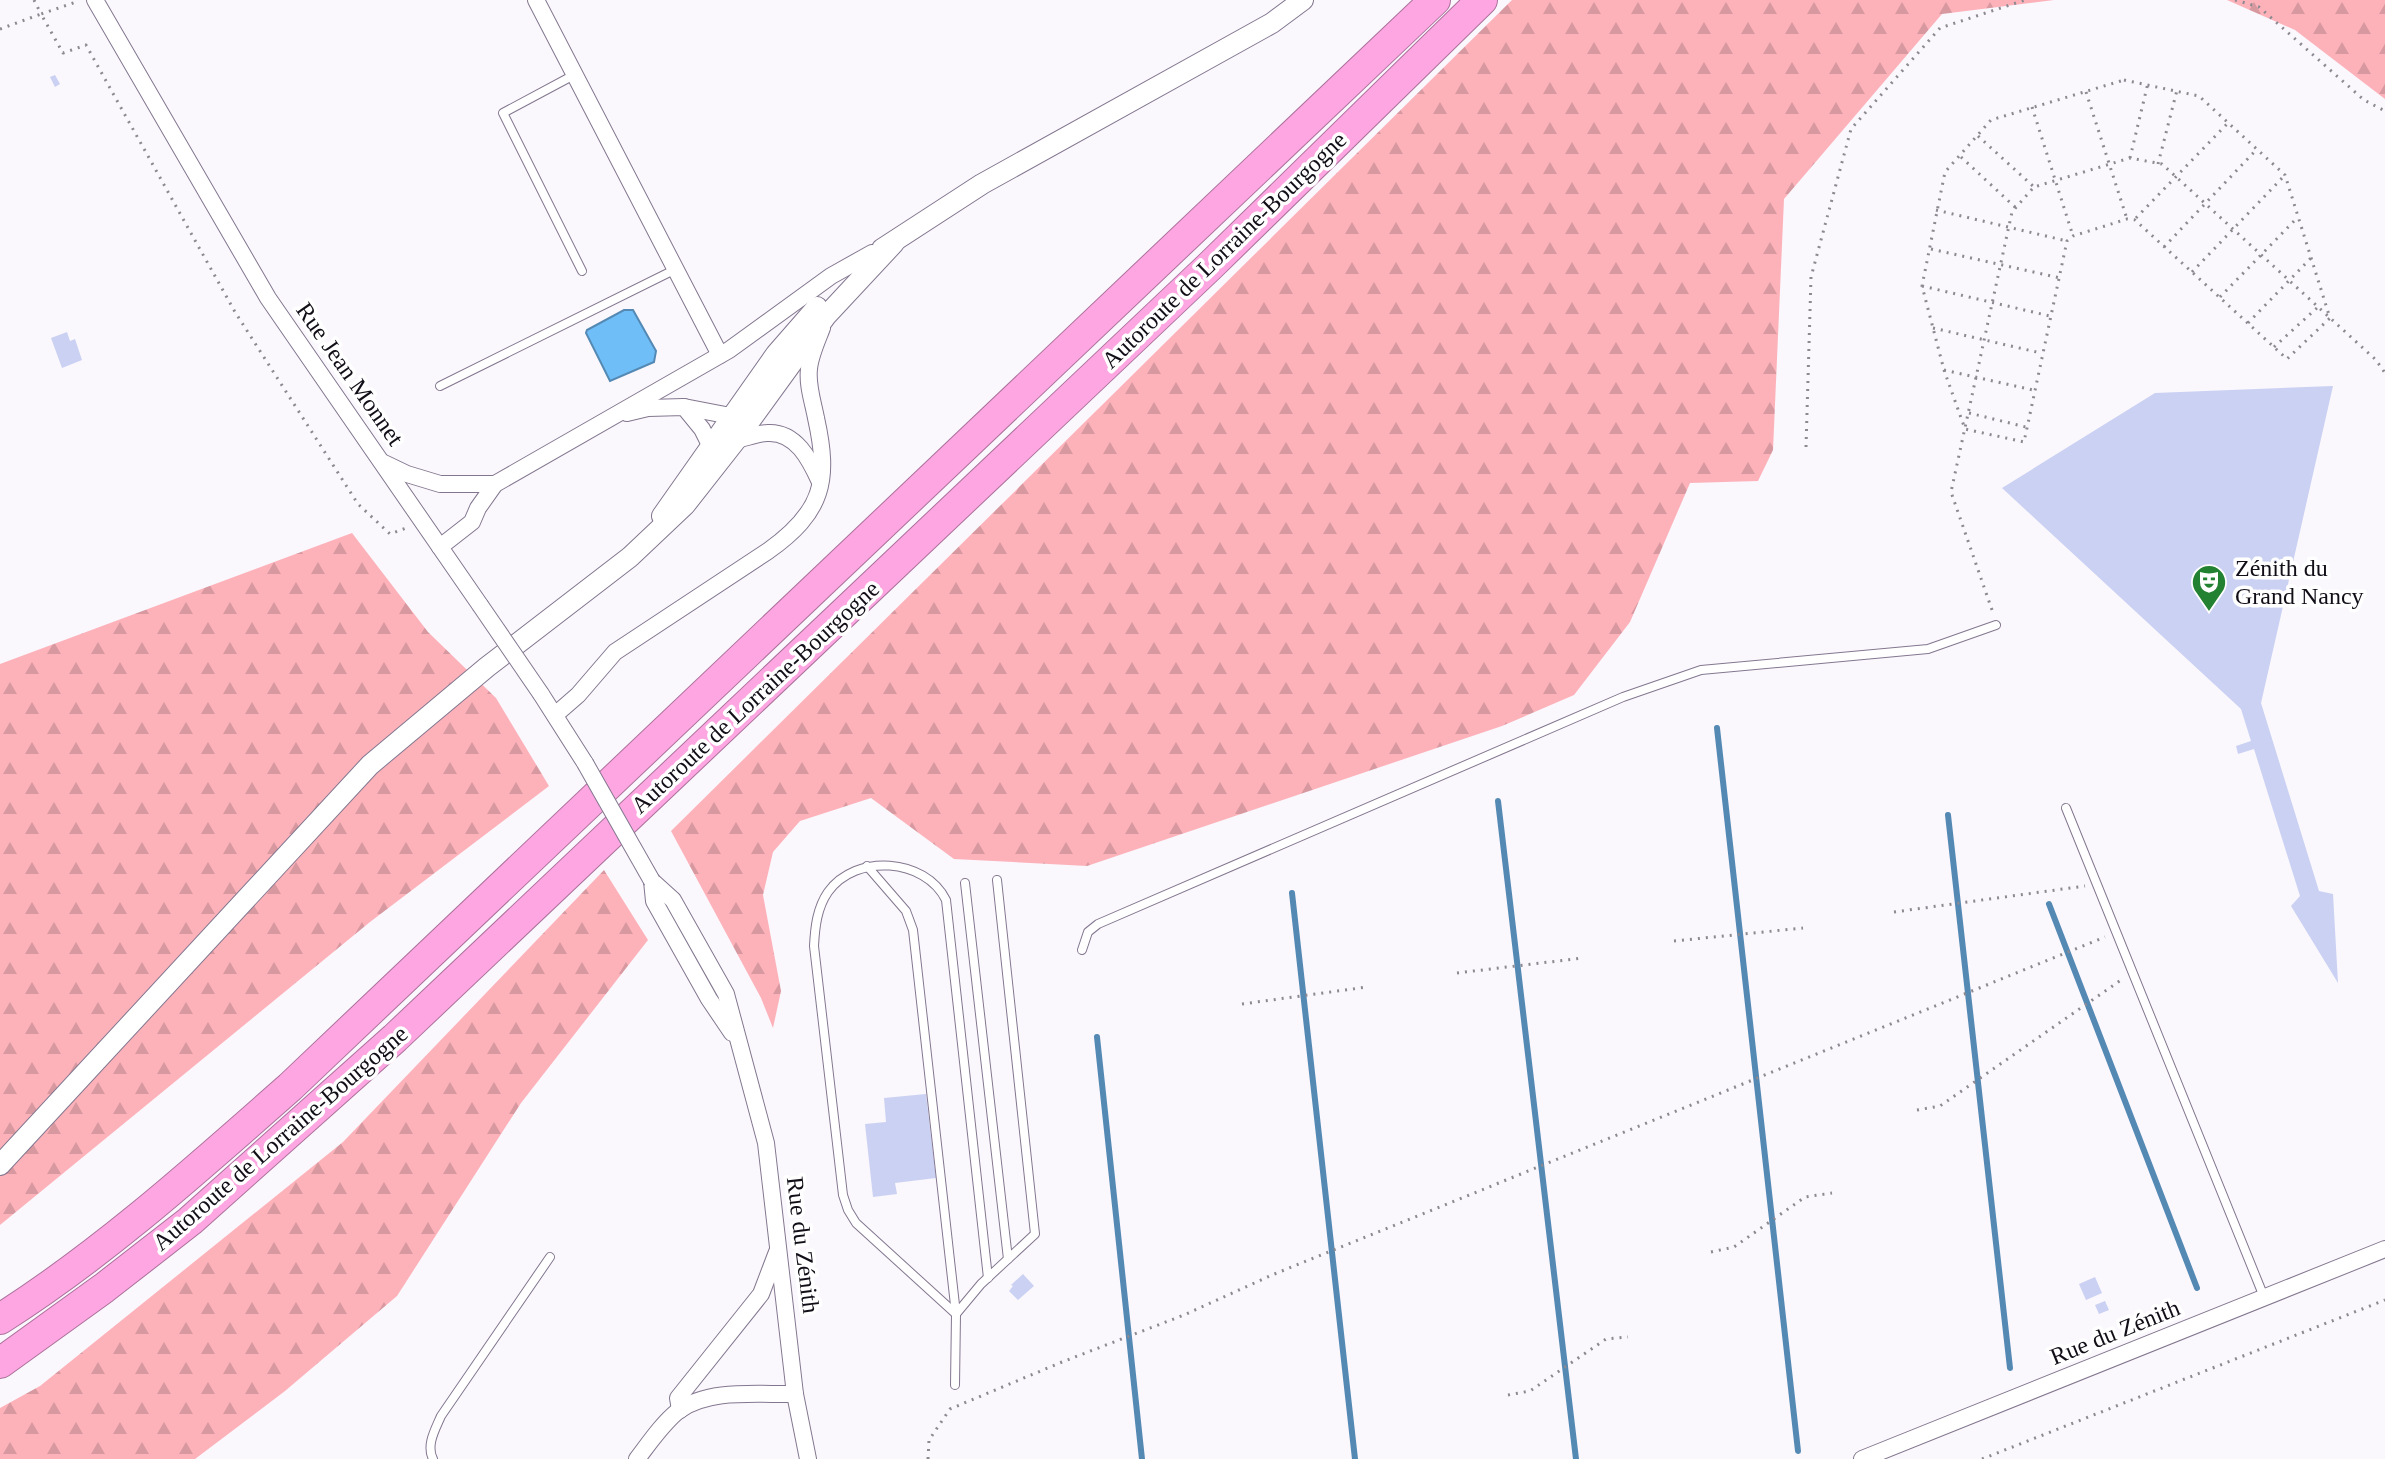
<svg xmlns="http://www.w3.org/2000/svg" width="2385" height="1459" font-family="Georgia,serif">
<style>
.forest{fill:url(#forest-firs)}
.water{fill:#70bef8;stroke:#5489b4;stroke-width:2}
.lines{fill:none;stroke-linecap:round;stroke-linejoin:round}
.stream{stroke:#5489b4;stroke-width:6}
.building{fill:#cad1f2}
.service-casing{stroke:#83778f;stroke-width:10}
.minor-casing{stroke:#83778f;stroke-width:18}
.tertiary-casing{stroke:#83778f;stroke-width:22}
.motorway-casing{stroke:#ab719b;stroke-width:32}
.path{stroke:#8d8991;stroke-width:3;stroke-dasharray:2 6;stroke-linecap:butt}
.service{stroke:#fff;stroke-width:8}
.minor{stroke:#fff;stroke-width:16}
.tertiary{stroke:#fff;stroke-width:20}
.motorway{stroke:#fea6e2;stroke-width:30}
.minor-bridge-casing{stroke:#83778f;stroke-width:18;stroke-linecap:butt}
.minor-bridge{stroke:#fff;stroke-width:16}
.labels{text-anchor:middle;stroke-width:7;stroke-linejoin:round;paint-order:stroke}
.street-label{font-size:24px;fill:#120e17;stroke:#fff}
.poi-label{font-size:24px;fill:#120e17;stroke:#fff;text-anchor:start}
</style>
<defs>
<pattern id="forest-firs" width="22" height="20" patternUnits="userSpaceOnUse" patternTransform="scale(2)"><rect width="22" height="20" fill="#fdb2ba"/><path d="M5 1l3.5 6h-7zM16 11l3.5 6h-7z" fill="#d8989f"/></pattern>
</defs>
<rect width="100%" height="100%" fill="#faf7fd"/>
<g class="forest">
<polygon points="1512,0 2054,0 1942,14 1784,199 1773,450 1758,481 1690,483 1630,622 1574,695 1502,726 1087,866 954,859 871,798 800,821 773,852 763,895 781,991 773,1028 761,998 671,831"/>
<polygon points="2227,0 2385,0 2385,99 2295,30"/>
<polygon points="352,533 428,632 496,698 549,786 370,922 0,1225 0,664"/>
<polygon points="604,870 648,940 521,1103 397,1296 285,1391 195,1459 0,1459 0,1408 40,1386 343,1142"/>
</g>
<polygon class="water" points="624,310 633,310 656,351 654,362 610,381 586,333 587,330"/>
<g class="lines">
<g class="stream">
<polyline points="1717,728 1798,1451"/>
<polyline points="1498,801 1576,1459"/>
<polyline points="1948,815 2010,1368"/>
<polyline points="1292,893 1355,1459"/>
<polyline points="2049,904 2197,1288"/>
<polyline points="1097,1037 1142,1459"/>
</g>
</g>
<g class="building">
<polygon points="55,75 60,84 55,87 50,77"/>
<polygon points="67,332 70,341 75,339 82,360 62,368 51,338"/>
<polygon points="2333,386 2261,703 2319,891 2333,894 2338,983 2291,906 2300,896 2254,749 2238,754 2236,746 2251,741 2241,709 2002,488 2155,393"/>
<polygon points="926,1094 936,1178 895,1183 897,1194 873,1197 865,1124 886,1122 884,1098"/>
<polygon points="1023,1274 1034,1286 1018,1300 1009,1291 1013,1286 1011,1285"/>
<polygon points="2095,1277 2102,1293 2086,1300 2079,1284"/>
<polygon points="2105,1301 2109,1310 2099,1314 2095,1305"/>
</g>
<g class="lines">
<g class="service-casing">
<g id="service">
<polyline points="574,75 503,113 582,271"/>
<polyline points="440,386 676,269"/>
<polyline points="2066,808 2264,1297"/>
<polyline points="867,866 906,911 913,930 956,1314"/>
<polyline points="965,883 1008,1259"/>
<polyline points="1082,950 1088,932 1098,924 1623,697 1701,670 1928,649 1996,625"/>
<path d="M956,1314L856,1223L848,1210L843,1195L814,946C815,927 817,908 828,892C856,853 925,858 946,900L988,1278"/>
<polyline points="955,1385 956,1314 981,1284 1035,1234 997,880"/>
<path d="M433,1459C426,1445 435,1430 441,1416L550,1257"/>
</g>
</g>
<g class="minor-casing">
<g id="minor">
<polyline points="95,0 268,298 480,605"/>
<polyline points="536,0 720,355"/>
<polyline points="684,407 741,418"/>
<polyline points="627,413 648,408 684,407 702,429 711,447"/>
<path d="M736,440C746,438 758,433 767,433C796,431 810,460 820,482"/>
<polyline points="384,463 407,474 440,484 495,484"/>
<polyline points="440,547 472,522 478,508 495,484 729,350 831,276 872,253"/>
<polyline points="541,694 585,763"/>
<path d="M555,715L578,695L615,652L768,551C823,512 830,481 816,418C813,402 807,385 809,369C810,356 817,341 822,328"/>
<polyline points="652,881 673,900 726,994 766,1143 795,1394 808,1459"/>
<polyline points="652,881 654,901 709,999 732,1033"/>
<polyline points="680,1410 678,1398 761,1294 777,1252"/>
<path d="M637,1459C650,1442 662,1424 678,1411C709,1388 759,1395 795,1394"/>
<polyline points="1862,1459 2385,1249"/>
</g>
</g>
<g class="tertiary-casing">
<g id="tertiary">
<polyline points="882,249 982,184 1272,23 1303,0"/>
<polyline points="662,516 776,354 817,307"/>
<polyline points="0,1165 370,765 487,667 630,557 685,505 736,440 826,316 894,243"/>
</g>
</g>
<g class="motorway-casing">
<g id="motorway">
<path d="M0,1319C104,1253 197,1169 290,1087L1435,0"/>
<polyline points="0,1363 104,1288 190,1221 395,1038 1210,266 1482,0"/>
</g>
</g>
<g class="path">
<polyline points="34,0 41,14 79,1"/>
<polyline points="2235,0 2259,7 2364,100 2385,111"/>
<polyline points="0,29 41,14 63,53 86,45 235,312 358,504 390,534 406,528"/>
<polygon points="2124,80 2199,96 2285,175 2330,318 2287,359 2135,220 2127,219 2073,236 2067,241 2024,442 1965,429 1944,370 1922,286 1945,172 1991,120"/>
<polyline points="2086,92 2127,219"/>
<polyline points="2032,107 2073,236"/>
<polyline points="1978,136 2034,187"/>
<polyline points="1961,157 2016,208"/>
<polyline points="2130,158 2148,83"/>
<polyline points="2158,164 2177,90"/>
<polyline points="1936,210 2067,241"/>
<polyline points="2136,218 2228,123"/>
<polyline points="2164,247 2257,149"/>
<polyline points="1931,249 2060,278"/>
<polyline points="2192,272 2285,175"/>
<polyline points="1922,286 2050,316"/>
<polyline points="2220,297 2298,217"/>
<polyline points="2248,323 2311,258"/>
<polyline points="1933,328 2041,353"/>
<polyline points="2274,347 2318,307"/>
<polyline points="1944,370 2033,390"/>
<polyline points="1969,413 2026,427"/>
<polyline points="1806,447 1811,277 1851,129 1940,28 2025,0"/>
<polyline points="1992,610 1951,492 2012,212 2034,187 2130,158 2162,164 2376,360 2385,373"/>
<polyline points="1894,912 2085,886"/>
<polyline points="1674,941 1803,928"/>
<polyline points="1457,973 1583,958"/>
<polyline points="1242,1004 1367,987"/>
<polyline points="1917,1110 1940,1106 2121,980"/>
<polyline points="1711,1252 1734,1247 1805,1197 1832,1193"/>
<polyline points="1508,1395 1530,1391 1606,1339 1628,1337"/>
<polyline points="928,1459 929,1440 950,1409 1062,1362 1184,1315 1272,1275 2105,937"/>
<polyline points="1982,1459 2385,1300"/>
</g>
<use href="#service" class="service"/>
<use href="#minor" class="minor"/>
<use href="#tertiary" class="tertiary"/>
<use href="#motorway" class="motorway"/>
<g class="minor-bridge-casing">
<g id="minor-bridge">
<polyline points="480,605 541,694"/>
<polyline points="585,763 652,881"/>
</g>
</g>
<use href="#minor-bridge" class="minor-bridge"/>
</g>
<defs>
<g id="theatre-pin" transform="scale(1.8)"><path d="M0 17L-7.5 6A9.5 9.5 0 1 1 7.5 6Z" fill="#238132" stroke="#fff"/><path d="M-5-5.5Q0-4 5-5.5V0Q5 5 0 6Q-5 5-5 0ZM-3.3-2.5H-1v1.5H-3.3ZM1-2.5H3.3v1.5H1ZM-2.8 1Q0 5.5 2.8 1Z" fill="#fff"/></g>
</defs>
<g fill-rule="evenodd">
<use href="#theatre-pin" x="2209" y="582"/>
</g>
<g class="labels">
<g class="street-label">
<text transform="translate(1224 250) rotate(-44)" y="8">Autoroute de Lorraine-Bourgogne</text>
<text transform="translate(350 374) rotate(55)" y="8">Rue Jean Monnet</text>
<text transform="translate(755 697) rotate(-43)" y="8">Autoroute de Lorraine-Bourgogne</text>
<text transform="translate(280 1138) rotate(-41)" y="8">Autoroute de Lorraine-Bourgogne</text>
<text transform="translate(803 1245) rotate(83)" y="8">Rue du Zénith</text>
<text transform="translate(2115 1332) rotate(-22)" y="8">Rue du Zénith</text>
</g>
<g class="poi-label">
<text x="2235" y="576">Zénith du<tspan x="2235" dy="28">Grand Nancy</tspan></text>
</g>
</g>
</svg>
